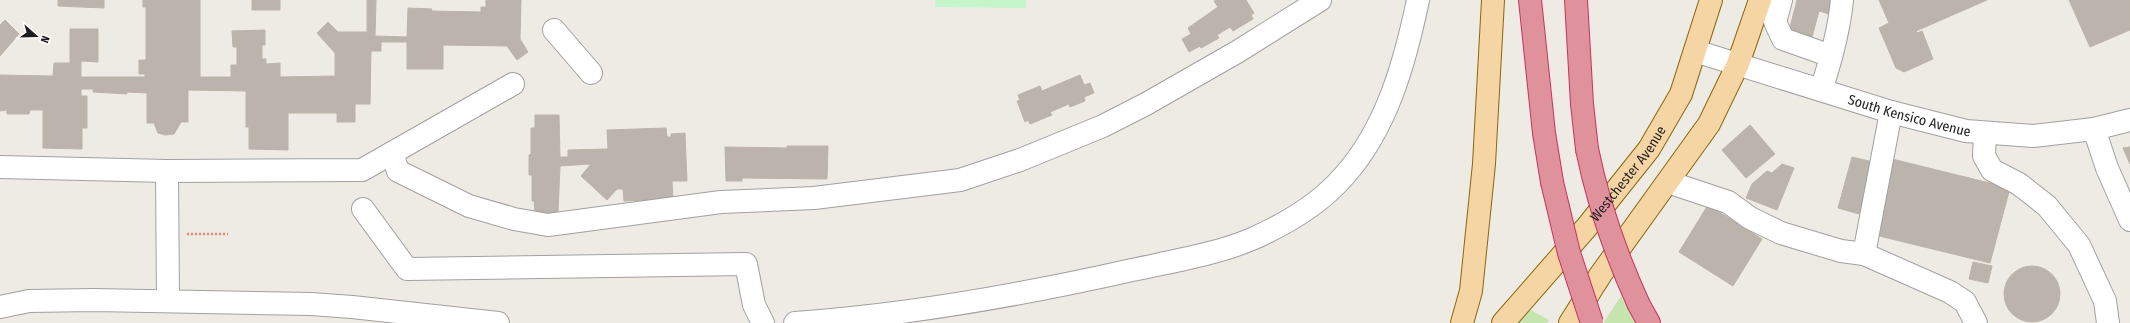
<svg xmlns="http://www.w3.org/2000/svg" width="2130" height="323" font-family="'Fira Sans Condensed',sans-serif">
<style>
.grass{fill:#c5e4ae}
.park{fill:#c4f5cb}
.building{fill:#bab4ad;stroke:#beb3a8}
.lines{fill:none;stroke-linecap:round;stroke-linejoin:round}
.minor-casing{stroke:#a1a1a1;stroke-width:24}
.major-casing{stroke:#8b680c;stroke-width:24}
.highway-casing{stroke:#cb325e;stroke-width:24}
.path{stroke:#ee8874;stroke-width:2.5;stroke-dasharray:2 2;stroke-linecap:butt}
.minor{stroke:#fff;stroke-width:22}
.major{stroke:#f4d5a3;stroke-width:22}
.highway{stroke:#df929c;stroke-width:22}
.highway-bridge-casing{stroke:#cb325e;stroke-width:24;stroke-linecap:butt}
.highway-bridge{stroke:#df929c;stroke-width:22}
.labels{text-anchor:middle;stroke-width:3;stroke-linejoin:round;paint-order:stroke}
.street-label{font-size:14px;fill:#1d1d1d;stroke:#fff}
</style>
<rect width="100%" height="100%" fill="#eeebe4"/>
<g class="grass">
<polygon points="1621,296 1637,323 1604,323 1604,322"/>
<polygon points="1529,309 1549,320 1547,323 1517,323"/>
</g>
<polygon class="park" points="935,0 1026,0 1026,8 935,7"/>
<g class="building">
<polygon points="58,0 104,0 104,8 58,6"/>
<polygon points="143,0 200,0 200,77 231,77 231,65 237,65 237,47 233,47 232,31 265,30 265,45 262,45 262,59 266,59 266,64 280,63 280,77 335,76 335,53 317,33 328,22 338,32 367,32 367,0 376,0 375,36 407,37 408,8 432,9 431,11 481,12 481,7 486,7 486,0 521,0 520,39 528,52 517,60 507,46 443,45 443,69 407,69 407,42 381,42 381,51 371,51 370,104 355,104 355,122 337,122 337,113 288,113 288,150 249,149 249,127 246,127 246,91 188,90 188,122 181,122 174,134 165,135 158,133 154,123 147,123 147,93 127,92 127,94 93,92 93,89 81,89 81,96 87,96 87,128 82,128 82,149 43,148 43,110 30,110 29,114 7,114 7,110 0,111 0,75 53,76 54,63 70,63 70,29 98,29 98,62 81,61 81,77 145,77 145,74 139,74 139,60 146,60 146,7 143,7"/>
<rect x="252" y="0" width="28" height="10"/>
<polygon points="1216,0 1246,0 1254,13 1251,15 1253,19 1233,31 1230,27 1217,35 1219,38 1201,48 1200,46 1189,52 1182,39 1191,34 1188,28 1218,7 1214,1"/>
<polygon points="1797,0 1833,0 1829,14 1819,11 1812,37 1789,31"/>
<polygon points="1879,0 1987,0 1916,31 1917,33 1922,31 1933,59 1904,72 1896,68 1879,28 1889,23"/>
<polygon points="2069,0 2130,0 2130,30 2090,47"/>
<polygon points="5,20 19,34 0,56 0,25"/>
<polygon points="1080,75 1084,85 1090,83 1094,93 1084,97 1085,101 1070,107 1069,104 1050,112 1052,115 1030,124 1028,120 1025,122 1017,101 1020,100 1018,95 1040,86 1042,91"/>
<polygon points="535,115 559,115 560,157 568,157 568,150 608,149 607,130 666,128 667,137 671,137 671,134 685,133 687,181 672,181 673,199 624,201 623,189 617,189 607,200 581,176 591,164 560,166 558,213 535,212 534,201 532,201 532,175 529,175 529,155 531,154 531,128 535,128"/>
<polygon points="1750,125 1775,154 1746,178 1722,150"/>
<polygon points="787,146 828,146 827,179 742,178 742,181 726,181 725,147 787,148"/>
<polygon points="2130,147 2130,164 2123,148"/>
<polygon points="1852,157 1873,162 1859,214 1838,208"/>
<polygon points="1892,159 2010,188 1990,263 1871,234"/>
<polygon points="1782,164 1794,168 1777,210 1746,198 1752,184 1767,171 1772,173"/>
<polygon points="1708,205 1762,239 1733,286 1679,252"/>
<polygon points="1973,262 1992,266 1988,283 1969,279"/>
<circle cx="2032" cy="294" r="28"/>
</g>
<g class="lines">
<g class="minor-casing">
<g id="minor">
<polyline points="1781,0 1775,22 1783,39 1831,56"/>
<polyline points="554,30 591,73"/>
<path id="s1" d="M1695,51L1891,112L1966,131L2033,136L2094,129L2130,120"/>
<path d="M1821,90C1831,60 1839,31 1842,0"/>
<polyline points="2094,129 2107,168 2130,220"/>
<polyline points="1985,133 1984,156 1992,170 2019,184 2047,206 2079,245 2105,301 2108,323"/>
<polyline points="392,153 398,171 469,206 514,219 548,225 721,202 814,198 960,180 1020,160 1103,126 1146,104 1237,52 1320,0"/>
<polyline points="0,167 167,171 362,170 513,84"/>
<polyline points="167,171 168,301"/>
<polyline points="1668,182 1728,202 1750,218 1781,233 1841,251 1864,254 1950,292 1965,302 1976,323"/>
<polyline points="363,209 407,269 746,264 754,305 763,323"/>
<polyline points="1864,254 1891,112"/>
<polyline points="0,307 29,301 94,300 311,304 352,307 498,323"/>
<path d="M795,323C908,315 1021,295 1132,270C1169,262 1217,254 1252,239C1286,224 1319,205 1344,176C1387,128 1405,62 1418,0"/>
</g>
</g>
<g class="major-casing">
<g id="major">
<polyline points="1462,323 1471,291 1484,164 1493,0"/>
<path id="s2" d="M1503,323L1586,228L1649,149L1681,94L1711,0"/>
<polyline points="1570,323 1601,274 1709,124 1738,64 1760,0"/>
</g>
</g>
<g class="highway-casing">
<g id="highway">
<polyline points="1530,0 1544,133 1552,182"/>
<polyline points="1576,0 1582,104 1587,149"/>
<polyline points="1639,305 1649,323"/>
</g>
</g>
<polyline class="path" points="187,234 228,234"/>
<use href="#minor" class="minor"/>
<use href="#major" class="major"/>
<use href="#highway" class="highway"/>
<g class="highway-bridge-casing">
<g id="highway-bridge">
<path d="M1587,149C1598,203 1616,255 1639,305"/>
<polyline points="1552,182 1569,253 1592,323"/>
</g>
</g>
<use href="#highway-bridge" class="highway-bridge"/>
</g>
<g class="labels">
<g class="street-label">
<text dy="5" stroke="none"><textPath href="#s1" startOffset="224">South Kensico Avenue</textPath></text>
<text dy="5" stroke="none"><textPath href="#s2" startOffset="195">Westchester Avenue</textPath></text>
</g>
</g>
<g transform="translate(36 36) rotate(110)" stroke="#ffffff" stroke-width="3" paint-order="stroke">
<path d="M0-3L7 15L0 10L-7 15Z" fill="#1d1d1d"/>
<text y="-6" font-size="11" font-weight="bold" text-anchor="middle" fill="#1d1d1d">N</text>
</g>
</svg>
